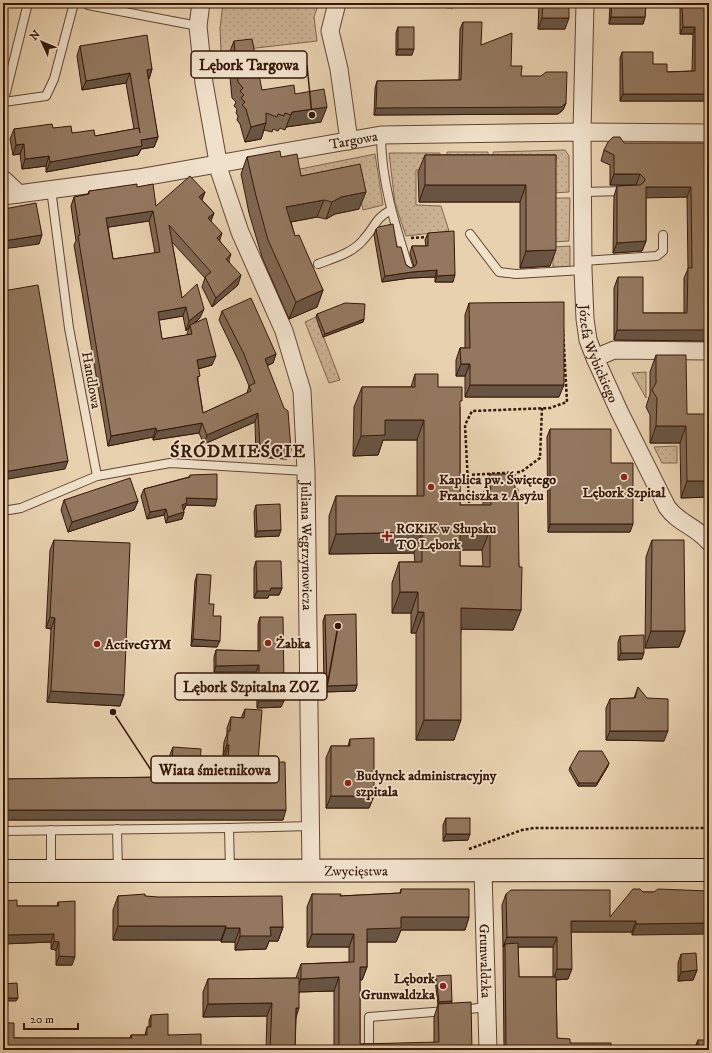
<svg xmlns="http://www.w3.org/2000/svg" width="712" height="1053" font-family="'IM FELL DW Pica',serif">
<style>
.grass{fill:url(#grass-dots);stroke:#80654e}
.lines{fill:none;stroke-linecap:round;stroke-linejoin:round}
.lane-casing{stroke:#624632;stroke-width:10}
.street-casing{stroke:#624632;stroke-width:19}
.secondary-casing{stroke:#361809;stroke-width:24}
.path{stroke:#361809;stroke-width:2.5;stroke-dasharray:3 2;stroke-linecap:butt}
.lane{stroke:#f0e1cb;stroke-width:8}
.street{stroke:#f0e1cb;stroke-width:17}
.secondary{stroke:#f0e1cb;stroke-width:22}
.wall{fill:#7e6752;stroke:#361809;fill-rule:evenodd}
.shaded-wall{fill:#675442;stroke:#361809}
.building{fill:#93785f;stroke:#361809;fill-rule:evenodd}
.poi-dot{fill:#8f2418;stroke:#f0e1cb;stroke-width:1.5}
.labels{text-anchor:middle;stroke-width:3.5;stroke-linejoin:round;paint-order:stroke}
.street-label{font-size:14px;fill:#361809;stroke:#f0e1cb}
.poi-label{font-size:14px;font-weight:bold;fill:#361809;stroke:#f0e1cb;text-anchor:start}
.district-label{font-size:18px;font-weight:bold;letter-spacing:1px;fill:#361809;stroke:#f0e1cb}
.leader{fill:none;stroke:#361809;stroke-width:1.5}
.callout-dot{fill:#361809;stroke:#f0e1cb;stroke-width:1.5}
.callout{fill:#f0e1cb;stroke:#361809;stroke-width:1.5}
.callout-label{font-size:15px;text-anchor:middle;font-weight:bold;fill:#361809}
</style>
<defs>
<pattern id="grass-dots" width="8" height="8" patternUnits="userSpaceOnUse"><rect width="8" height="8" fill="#cab293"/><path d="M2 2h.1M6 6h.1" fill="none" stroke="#ae987d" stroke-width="1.8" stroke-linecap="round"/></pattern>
</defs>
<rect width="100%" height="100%" fill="#e8d1af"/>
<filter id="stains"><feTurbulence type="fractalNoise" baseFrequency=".005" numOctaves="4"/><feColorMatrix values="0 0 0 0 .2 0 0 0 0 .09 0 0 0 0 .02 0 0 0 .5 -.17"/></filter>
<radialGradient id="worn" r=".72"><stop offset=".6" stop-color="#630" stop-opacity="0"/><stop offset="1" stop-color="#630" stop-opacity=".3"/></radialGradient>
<g class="grass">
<polygon points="223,3 319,3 314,17 317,41 221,52 220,28"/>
<polygon points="565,150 569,156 569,192 553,193 494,169 493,152"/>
<polygon points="447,152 488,152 489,169 447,169"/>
<polygon points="389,153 440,153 441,169 416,170 416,205 441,206 449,231 406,236 395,203"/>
<polygon points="375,154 383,205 363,210 356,178 298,190 295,170"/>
<polygon points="552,198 570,198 569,241 553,242"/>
<polygon points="570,246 570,267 553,267 553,247"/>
<polygon points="316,317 340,380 329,383 305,322"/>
<polygon points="646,372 646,398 632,373"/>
<polygon points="677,446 677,463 662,463 654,447"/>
</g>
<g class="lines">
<g class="lane-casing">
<g id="lane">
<polyline points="86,3 88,5 198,26"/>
<polyline points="4,102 46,96 54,79 74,3"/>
<polyline points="3,104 28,3"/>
<path d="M381,135C381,181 395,225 409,269"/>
<polyline points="51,189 69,328 97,476"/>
<polyline points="582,192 626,191"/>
<polyline points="470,234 499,272 516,274 583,270"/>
<polyline points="583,261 657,256 663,251 663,235"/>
<path d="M318,264C334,258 353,253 364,239C376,226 374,219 391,210"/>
<polyline points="3,511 21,508 97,476 170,463 306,471"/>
<polyline points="117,829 118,871"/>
<polyline points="51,830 51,870"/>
<polyline points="3,831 229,828"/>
<polyline points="230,870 229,828 311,826"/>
<polyline points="461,1010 487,1007"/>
<polyline points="369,1050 369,1017 446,1011"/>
</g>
</g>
<g class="street-casing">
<g id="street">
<path id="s1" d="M201,3L198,26L204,83L220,173L240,232L284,331L302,391L306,471L311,870"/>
<polyline points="337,3 330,31 339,69 349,141"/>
<path id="s2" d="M585,3L582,132L583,270L585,319L588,340L595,358L619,411L667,507C678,523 697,527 709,542"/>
<polyline points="3,179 19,194"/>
<path id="s3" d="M3,196L138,178L381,135L582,132L709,133"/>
<polyline points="595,358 614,350 709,351"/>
<path id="s4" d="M483,871L488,1050"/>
</g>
</g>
<g class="secondary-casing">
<g id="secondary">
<path id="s5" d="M3,871L709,870"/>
</g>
</g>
<g class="path">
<polyline points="411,238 428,237"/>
<polyline points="467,475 521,472 540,458 542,408"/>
<polyline points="469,503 465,425 472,411 550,408 567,402 563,329"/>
<polyline points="469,849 522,830 534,828 709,828"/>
</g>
<use href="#lane" class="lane"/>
<use href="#street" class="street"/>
<use href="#secondary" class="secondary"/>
</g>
<g class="wall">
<polygon points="539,3 569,3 565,29 538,29"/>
<polygon points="610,3 649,3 648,4 646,4 645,17 643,24 609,24"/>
<polygon points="680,3 709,3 709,101 620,101 620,58 622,52 653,64 667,72 692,71 693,34 680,34"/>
<polygon points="463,22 481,45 511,66 521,76 566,103 563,110 558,114 374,115 375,88 377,81 459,80 460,29"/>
<polygon points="398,27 412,55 396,55 396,33"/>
<polygon points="234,41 262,90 295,94 321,122 286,127 285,130 280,128 278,131 273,129 272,132 264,130 261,139 245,142 240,124 237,120 238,116 236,113 237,109 234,106 236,102 232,98 228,57"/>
<polygon points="80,46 152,69 149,79 148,79 158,137 154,147 141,149 138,155 46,172 46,166 22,169 20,154 13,155 10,139 14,129 53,128 72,133 95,136 134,129 126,83 82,90 77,56"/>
<polygon points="624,143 708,188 708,226 709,226 709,257 708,257 705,338 704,341 614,340 614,288 618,277 643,313 684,313 684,278 688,269 687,197 646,197 646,241 642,251 613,253 614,196 617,186 637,185 610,185 610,165 601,161 604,150"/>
<polygon points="425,155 556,155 550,266 520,268 520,202 419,202 418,172"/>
<polygon points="247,157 281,157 301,176 359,209 335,214 326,219 317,217 291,222 295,236 323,290 317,307 289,319 262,257 249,213 241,174"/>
<path d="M137,187L156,206L205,192L202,200L214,213L211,221L229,261L238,285L212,307L202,287L205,278L172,242L182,298L200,318L195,323L212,365L198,369V381L203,413L247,393L249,386L240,364L219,320L222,311L276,354L273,363L267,366L291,450L287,459L256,457L255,422L204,444L199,433L153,440V437L108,446L74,245L76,241L71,206L74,197L88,194L89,191ZM149,221L155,253L113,259L108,227ZM183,316L186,331L189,328L187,334V335L162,339L159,320Z"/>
<polygon points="376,229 397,247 406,265 411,268 414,267 410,253 412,246 426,246 425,240 428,233 453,282 435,282 435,277 410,278 382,282 374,235"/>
<polygon points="469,303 559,397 465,397 465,376 456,376 456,360 460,348 465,348 465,315"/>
<polygon points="317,314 364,319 363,322 323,337 316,317"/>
<polygon points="656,355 687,414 709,497 681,498 680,443 650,443 650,415 646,407 650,394 650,372"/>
<path d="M415,374L438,387L460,407V505H483V494L490,474L515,488L521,610L513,630L461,629L454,740H416V633H411V613H392V583L399,562H415L414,553L329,554V516L336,496H417V440H383L378,455L353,456L354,407L362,387H411ZM460,550H482L483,566H460Z"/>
<polygon points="550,429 611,463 630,532 548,532 547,437"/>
<polygon points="190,475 215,506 186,505 184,510 183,510 184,512 182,519 166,523 164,515 147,519 141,496 144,489 189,477"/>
<polygon points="64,500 138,501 134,510 68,532 61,510"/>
<polygon points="256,505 279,536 255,537 254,512"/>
<polygon points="54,540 120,706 47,702 51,629 46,628 50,550"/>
<polygon points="652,540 685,631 679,647 645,648 646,557"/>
<polygon points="256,561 282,588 279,595 269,595 268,598 254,598 254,568"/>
<polygon points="197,574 209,604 217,647 191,646 195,581"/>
<polygon points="325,615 357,685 355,691 324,692 323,621"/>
<polygon points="260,617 284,686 288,691 286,698 284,699 281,707 257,708 256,672 214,672 214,657 216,650 258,651 258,624"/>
<polygon points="620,636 642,659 618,660 618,642"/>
<polygon points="638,687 664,741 606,740 606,708 610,699 634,698"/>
<polygon points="245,709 258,762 283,820 3,820 3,779 168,777 169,757 173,747 199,782 224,782 225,756 223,755 224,742 227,734 227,728 231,717 241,718"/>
<polygon points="350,739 374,796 369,808 326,808 326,758 331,746 348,746"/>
<polygon points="608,766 596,786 578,786 569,770 570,767"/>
<polygon points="446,818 468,840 443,841 443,825"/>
<polygon points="401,889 469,917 465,930 401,930 396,942 367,942 367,967 362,980 360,980 360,1044 434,1043 434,1017 438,1005 435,979 436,976 452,1003 472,1050 334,1050 334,991 299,992 296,1018 295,1050 266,1050 267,1016 203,1017 203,992 208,979 296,978 301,964 349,962 349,947 307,947 307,907 312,894 340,896 400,893"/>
<path d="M643,892H654L632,935V932H571L568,979L556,980L557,1038L570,1043L611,1050H504L503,949V947L502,905L506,894L610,917ZM518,947H553V977H519Z"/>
<polygon points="118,896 145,896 283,927 278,941 269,941 266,949 235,950 235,942 221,942 221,940 113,940 113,910"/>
<polygon points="3,901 17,906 57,906 58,902 72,965 56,965 56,950 51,949 51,942 3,944"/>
<polygon points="681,954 697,970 693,980 678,981 678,963"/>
<polygon points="151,1015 168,1035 201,1050 14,1038 130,1038 131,1035 145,1035 147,1027 149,1027 149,1021"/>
<polygon points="698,1040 709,1050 695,1050 695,1047"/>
</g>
<g class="shaded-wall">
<polygon points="438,3 455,3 453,8 437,7"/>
<polygon points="611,17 645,17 643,24 609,24"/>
<polygon points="542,18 569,18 565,29 538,29"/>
<polygon points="683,27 695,27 693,34 680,34"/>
<polygon points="398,49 414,49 412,55 396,55"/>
<polygon points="152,69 149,79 143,80 147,70"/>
<polygon points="130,73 126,83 82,90 86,81"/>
<polygon points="623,94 709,94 709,101 620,101"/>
<polygon points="566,103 563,110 558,114 374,115 376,108"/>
<polygon points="327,107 321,122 286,127 292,112"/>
<polygon points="266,123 261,139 245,142 251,127"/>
<polygon points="158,137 154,147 141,149 138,155 46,172 50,162 141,140"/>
<polygon points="24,144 20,154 13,155 16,145"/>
<polygon points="49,156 46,166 22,169 25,159"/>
<polygon points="614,174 640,174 636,185 610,185"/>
<polygon points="425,185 526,185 520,202 419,202"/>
<polygon points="646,187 691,187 687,197 642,198"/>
<polygon points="205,192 201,201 199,197"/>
<polygon points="366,192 359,209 335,214 326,219 332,202 341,197"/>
<polygon points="324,200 317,217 280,224 286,207"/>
<polygon points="153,211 149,221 103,228 106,218"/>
<polygon points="214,213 210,222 208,218"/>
<polygon points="222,233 219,243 217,238"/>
<polygon points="42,235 39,244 3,249 3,241"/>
<polygon points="646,241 642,251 613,253 617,243"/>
<polygon points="556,250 550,266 520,268 526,251"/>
<polygon points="231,254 228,263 226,259"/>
<polygon points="437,270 435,277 410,278 382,282 385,276 412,272"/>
<polygon points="241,275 238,285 212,307 216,298"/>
<polygon points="455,275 453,282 435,282 437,276"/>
<polygon points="323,290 317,307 289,319 296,302"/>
<polygon points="186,307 183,316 154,321 158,312"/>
<polygon points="204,309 200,318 191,326 190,325 189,328 186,331 189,321"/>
<polygon points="364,319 363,322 323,337 325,334"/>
<polygon points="709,327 709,337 705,338 704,341 614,340 617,330"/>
<polygon points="276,354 273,363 261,368 265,359"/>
<polygon points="216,356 212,365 194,370 197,360"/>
<polygon points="461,364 470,364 465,376 456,376"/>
<polygon points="470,385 564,385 559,397 465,397"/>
<polygon points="258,413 255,422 204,444 207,435"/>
<polygon points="385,420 424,420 417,440 383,440 378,455 353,456 361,436"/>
<polygon points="202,423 199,433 153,440 157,431"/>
<polygon points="656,426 686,426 680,443 650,443"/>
<polygon points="156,428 153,437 108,446 111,436"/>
<polygon points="260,448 291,450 287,459 256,457"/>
<polygon points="68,461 65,469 3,480 3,472"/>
<polygon points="687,481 709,481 709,497 681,498"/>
<polygon points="186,498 217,499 215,506 186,505 184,510 180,511 182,505"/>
<polygon points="138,501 134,510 68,532 72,522"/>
<polygon points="166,509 164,515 147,519 150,512"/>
<polygon points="184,512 182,519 166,523 168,517"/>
<polygon points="550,524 633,524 630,532 548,532"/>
<polygon points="281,530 279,536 255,537 257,531"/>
<polygon points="460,530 490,530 482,550 453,550"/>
<polygon points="422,532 414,553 329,554 336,534"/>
<polygon points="271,588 282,588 279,595 269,595 268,598 254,598 257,591"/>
<polygon points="400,592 418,592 411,613 392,613"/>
<polygon points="461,608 521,610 513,630 454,629"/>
<polygon points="418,612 424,612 416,633 411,633"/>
<polygon points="50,617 55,618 51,629 46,628"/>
<polygon points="651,631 685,631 679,647 645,648"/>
<polygon points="193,639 220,641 217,647 191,646"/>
<polygon points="621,653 644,653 642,659 618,660"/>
<polygon points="259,665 256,672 214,672 216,666"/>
<polygon points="357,685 355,691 324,692 327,686"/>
<polygon points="51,691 124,695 120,706 47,702"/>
<polygon points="288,691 286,698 282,701 284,701 281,707 257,708 259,701 284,695"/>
<polygon points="424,720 461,720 454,740 416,740"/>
<polygon points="610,731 668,731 664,741 606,740"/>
<polygon points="227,745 229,745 225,756 223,755"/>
<polygon points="609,763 608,766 596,786 578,786 579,783"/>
<polygon points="331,796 374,796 369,808 326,808"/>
<polygon points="3,810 286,810 283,820 3,820"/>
<polygon points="446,834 470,834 468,840 443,841"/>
<polygon points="401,917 469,917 465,930 401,930 396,942 362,942 367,929"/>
<polygon points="571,921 636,921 632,932 567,932"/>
<polygon points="709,923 709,934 632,935 636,924"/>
<polygon points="118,926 226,926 221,940 113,940"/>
<polygon points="270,927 283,927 278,941 269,941 266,949 235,950 240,936"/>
<polygon points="226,928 240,928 235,942 221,942"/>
<polygon points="54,934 51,942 3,944 3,935"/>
<polygon points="312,934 354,934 349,947 307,947"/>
<polygon points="507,937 557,937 553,947 505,947 505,944 503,947"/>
<polygon points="54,941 59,942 56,950 51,949"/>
<polygon points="59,956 75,957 72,965 56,965"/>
<polygon points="360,967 367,967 362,980 355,980"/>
<polygon points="557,969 572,969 568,979 553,980"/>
<polygon points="697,970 693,980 678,981 681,972"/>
<polygon points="339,977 334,991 296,992 301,979"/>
<polygon points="3,998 18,998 16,1001 3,1001"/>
<polygon points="452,1001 451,1005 438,1006 439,1002"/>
<polygon points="272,1003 267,1016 203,1017 208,1004"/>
<polygon points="296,1008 299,1008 295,1021"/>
</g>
<g class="building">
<polygon points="3,3 7,3 3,22"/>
<polygon points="543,3 569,3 569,18 542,18"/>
<polygon points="612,3 646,3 645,17 611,17"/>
<polygon points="682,3 709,3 709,94 623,94 622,52 653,52 653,64 667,64 667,72 695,71 695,27 683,27"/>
<polygon points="463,22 482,22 481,45 512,33 511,66 522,66 521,76 541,76 546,72 567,72 566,103 561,107 376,108 377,81 461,80"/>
<rect x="398" y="27" width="16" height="22"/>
<polygon points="147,35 152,69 147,70 158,137 141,140 142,146 50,162 49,156 25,159 24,144 16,145 14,129 52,124 53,128 71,126 72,133 94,130 95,136 139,128 140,133 130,73 86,81 80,46"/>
<polygon points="252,39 262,90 294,85 295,94 324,89 327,107 292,112 291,115 285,113 284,116 278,114 277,117 266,113 266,123 251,127 246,109 242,105 245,102 241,98 244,95 240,91 243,88 238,82 234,41"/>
<polygon points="613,137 620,137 624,143 709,143 708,226 709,226 708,293 709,293 709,327 708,327 708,330 617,330 618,277 643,277 643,313 687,313 688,268 692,268 691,187 646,187 646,241 617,243 617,186 640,185 644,182 645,179 640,174 614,174 614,155 604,150 608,142"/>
<polygon points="280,151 281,157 297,154 301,176 360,164 366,192 341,197 332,202 324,200 286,207 295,236 299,235 323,290 296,302 268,240 256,196 247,157"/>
<polygon points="425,155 556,155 556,250 526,251 526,185 425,185"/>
<path d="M190,176L205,192L199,197L214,213L208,218L222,233L217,238L231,254L226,259L241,275L216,298L205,277L211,272L169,225L182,298L197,284L204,309L189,321L186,307L158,312L162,339L192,334L190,325L206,318L216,356L197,360L200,376L197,377L203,413L251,391L249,386L255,383L244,354L222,311L251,298L276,354L265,359L284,408L288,411L291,450L260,448L258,413L207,435L202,423L157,431L156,428L111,436L78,236L80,235L74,197L89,194V191L137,184V187L153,184L156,206ZM153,211L160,252L113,259L106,218Z"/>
<polygon points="36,203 42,235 3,241 3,204 4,209"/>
<polygon points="393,224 397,247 401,247 406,265 411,268 415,266 417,263 412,246 428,246 428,233 454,231 455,275 437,276 437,270 412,272 385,276 376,229 378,227"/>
<polygon points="38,285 68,461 3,472 3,291"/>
<polygon points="564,302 564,385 470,385 470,364 461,364 460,348 470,348 469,303"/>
<polygon points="345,303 365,304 364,319 325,334 317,314"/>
<polygon points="656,355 686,355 687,414 709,414 709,481 687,481 686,426 656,426 657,398 652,390 656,383"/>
<path d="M415,374H438V387H462V401H460V505H491L490,474H515V488L518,489L519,567H522L521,610L461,608V720H424V612H418V592H400L399,562H422V532L336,534V496H424V420H385V435L361,436L362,387H415ZM460,530H490V567L460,566Z"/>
<polygon points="550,429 611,429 611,463 633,463 633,524 550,524"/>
<polygon points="217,474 217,499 186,498 187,503 182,505 184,512 168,517 166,509 150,512 144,489 190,477 190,475"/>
<polygon points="130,478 138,501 72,522 64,500"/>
<polygon points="280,504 281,530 257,531 256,505"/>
<polygon points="54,540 130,543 124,695 51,691 55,618 50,617"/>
<polygon points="652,540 684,540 685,631 651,631"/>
<polygon points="256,561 281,561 282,588 271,588 270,591 257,591"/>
<polygon points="197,574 211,575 209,604 214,604 213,616 221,616 220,641 193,639"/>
<polygon points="356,614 357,685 327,686 325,615"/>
<polygon points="260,617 283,617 284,686 288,691 284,695 284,701 259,701 259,665 216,666 216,650 260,651"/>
<polygon points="644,635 644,653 621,653 620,636"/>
<polygon points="638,687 647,698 668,699 668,731 610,731 610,699 635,698"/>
<polygon points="3,708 7,708 3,776"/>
<polygon points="245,709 262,710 258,762 285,762 286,810 3,810 3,779 171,777 173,747 201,749 199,782 227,782 229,745 227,745 228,731 230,731 231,717 244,718"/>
<polygon points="374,738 374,796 331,796 331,746 350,746 350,739"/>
<polygon points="579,751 602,751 609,763 597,783 579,783 570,767"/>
<rect x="446" y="818" width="24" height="16"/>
<polygon points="401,889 469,889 469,917 401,917 401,928 367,929 367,967 360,967 360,1044 439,1042 438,1004 471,1002 472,1050 339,1050 339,977 301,979 301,964 354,962 354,934 312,934 312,894 341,894 340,896 401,893"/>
<polygon points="633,889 640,889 643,892 654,892 658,889 709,891 709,923 636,924 636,921 571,921 572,969 557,969 557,937 507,937 506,894 511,890 610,890 610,917"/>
<polygon points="145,894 145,896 159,897 282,896 283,927 270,927 271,936 240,936 240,928 226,928 226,926 118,926 118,896"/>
<polygon points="17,900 17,906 59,906 58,902 75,901 75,957 59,956 59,942 54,941 54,934 3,935 3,901"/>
<polygon points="518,943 519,977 556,977 557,1038 570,1039 570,1043 611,1043 611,1050 506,1050 505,944"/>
<polygon points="696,953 697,970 681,972 681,954"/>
<polygon points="451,975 452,1001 439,1002 436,976"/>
<polygon points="299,978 299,1008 296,1008 295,1050 270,1050 272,1003 208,1004 208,979"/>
<polygon points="17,983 18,998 3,998 3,984"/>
<polygon points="168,1014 168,1035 201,1034 201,1050 3,1050 3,1023 14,1023 14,1038 132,1038 131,1035 147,1035 147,1027 151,1027 151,1015"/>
<rect x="698" y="1040" width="11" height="10"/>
</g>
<g class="poi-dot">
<circle cx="624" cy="477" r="4"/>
<circle cx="431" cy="487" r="4"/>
<path d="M385 530h4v4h4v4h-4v4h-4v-4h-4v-4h4z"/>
<circle cx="268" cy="643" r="4"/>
<circle cx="97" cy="644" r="4"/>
<circle cx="348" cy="783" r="4"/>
<circle cx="443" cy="986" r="4"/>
</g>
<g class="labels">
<g class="street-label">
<text dy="5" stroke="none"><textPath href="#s3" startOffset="355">Targowa</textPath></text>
<text dy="5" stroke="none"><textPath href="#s2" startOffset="353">Józefa Wybickiego</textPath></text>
<text transform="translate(92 380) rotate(80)" y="5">Handlowa</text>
<text dy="5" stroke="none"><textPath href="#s1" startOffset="560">Juliana Węgrzynowicza</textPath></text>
<text dy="5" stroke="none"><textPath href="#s5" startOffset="353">Zwycięstwa</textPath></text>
<text dy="5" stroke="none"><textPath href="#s4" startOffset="90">Grunwaldzka</textPath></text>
</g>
<g class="poi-label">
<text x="439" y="484">Kaplica pw. Świętego<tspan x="439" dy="16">Franciszka z Asyżu</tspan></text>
<text x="624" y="497" text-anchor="middle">Lębork Szpital</text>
<text x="396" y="533">RCKiK w Słupsku<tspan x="396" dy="16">TO Lębork</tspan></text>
<text x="276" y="648">Żabka</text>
<text x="105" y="649">ActiveGYM</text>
<text x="356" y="780">Budynek administracyjny<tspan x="356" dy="16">szpitala</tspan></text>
<text x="435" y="983" text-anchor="end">Lębork<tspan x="435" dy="16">Grunwaldzka</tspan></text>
</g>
<g class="district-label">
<text x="238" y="457">ŚRÓDMIEŚCIE</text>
</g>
</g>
<path class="leader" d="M312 115L307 65M338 626L327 687M113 712L151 770"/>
<g class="callout-dot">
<circle cx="312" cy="115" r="4"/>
<circle cx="338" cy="626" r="4"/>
<circle cx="113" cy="712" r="4"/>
</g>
<g class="callout">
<rect x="191" y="51" width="116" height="27" rx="4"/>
<rect x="175" y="673" width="152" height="27" rx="4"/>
<rect x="151" y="756" width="128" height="27" rx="4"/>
</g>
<g class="callout-label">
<text x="249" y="70">Lębork Targowa</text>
<text x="251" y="692">Lębork Szpitalna ZOZ</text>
<text x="215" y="775">Wiata śmietnikowa</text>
</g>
<rect width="712" height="1053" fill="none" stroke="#e8d1af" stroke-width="16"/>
<rect x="4" y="4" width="704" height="1045" fill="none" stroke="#361809" stroke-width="2"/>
<rect x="8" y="8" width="696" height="1037" fill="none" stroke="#361809"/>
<g transform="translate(42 42) rotate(314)" stroke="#f0e1cb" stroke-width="3" paint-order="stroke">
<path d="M0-3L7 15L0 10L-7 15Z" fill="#361809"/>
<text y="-6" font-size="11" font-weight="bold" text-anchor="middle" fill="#361809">N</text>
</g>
<path d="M24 1023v6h54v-6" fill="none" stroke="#361809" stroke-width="2"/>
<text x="30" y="1023" font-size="12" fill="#361809" stroke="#f0e1cb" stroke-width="3" paint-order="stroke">20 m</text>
<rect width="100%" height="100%" filter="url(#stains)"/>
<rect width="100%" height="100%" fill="url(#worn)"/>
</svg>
